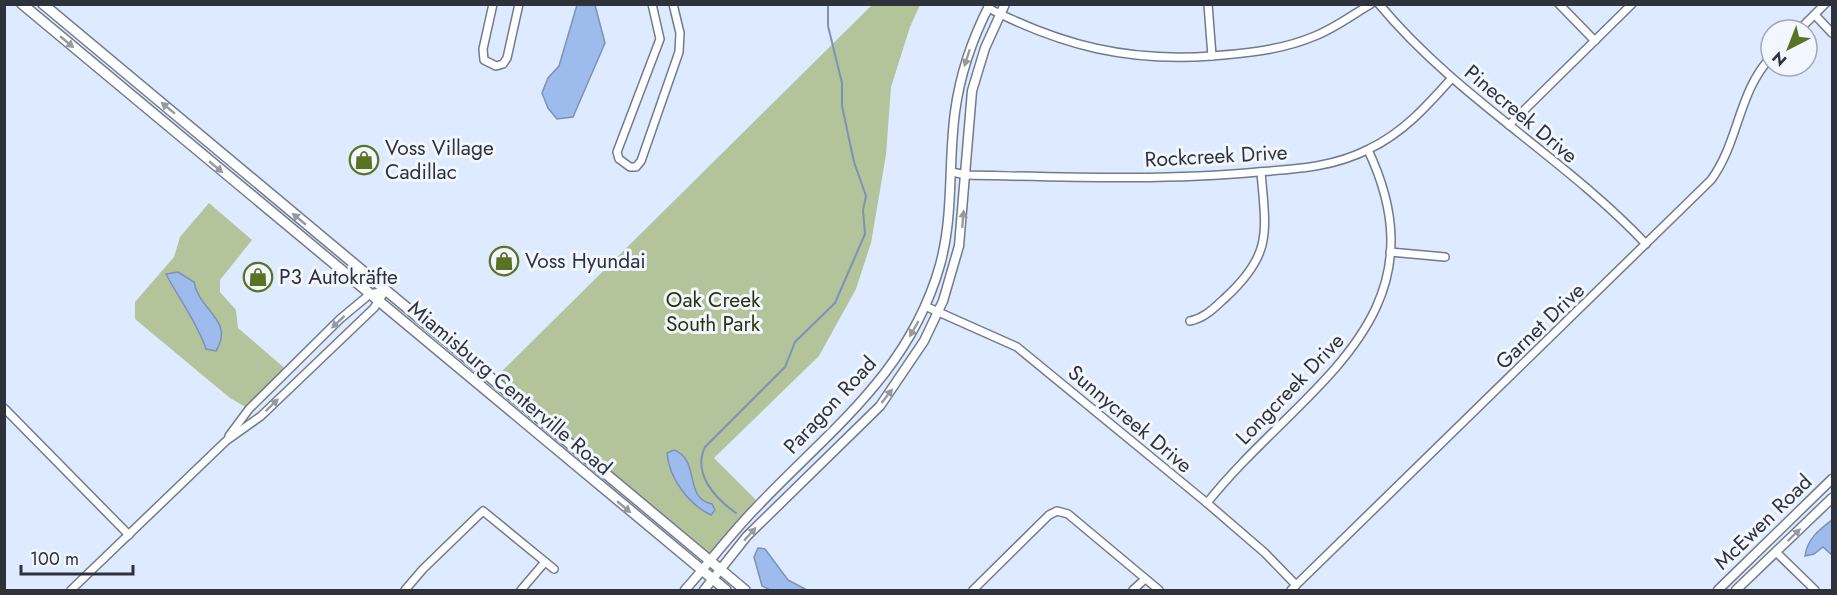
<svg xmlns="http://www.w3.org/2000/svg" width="1837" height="595" font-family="Jost,sans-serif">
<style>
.green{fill:#b4c49a}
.water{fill:#9dbbec;stroke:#7c92b7;stroke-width:1.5}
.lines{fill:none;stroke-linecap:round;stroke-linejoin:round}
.stream{stroke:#7c92b7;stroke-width:2}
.minor-casing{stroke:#707b8e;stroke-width:10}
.tertiary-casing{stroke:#707b8e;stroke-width:11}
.secondary-casing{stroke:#707b8e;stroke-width:12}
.minor{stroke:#fff;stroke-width:7}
.tertiary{stroke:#fff;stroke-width:8}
.secondary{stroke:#fff;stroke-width:9}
.oneway{fill:#96999d}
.labels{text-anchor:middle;stroke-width:6;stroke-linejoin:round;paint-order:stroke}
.street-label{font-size:21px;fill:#2e333b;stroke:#f1f6ff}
.poi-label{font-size:21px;fill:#2e333b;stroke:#f1f6ff;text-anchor:start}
.park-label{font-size:21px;fill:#28350c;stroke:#f1f6ff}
</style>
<rect width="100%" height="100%" fill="#ddeaff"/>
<g class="green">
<polygon points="872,5 920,5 910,27 891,87 886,155 871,243 856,289 819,356 714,458 760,504 710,561 494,379"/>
<polygon points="209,203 252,240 220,280 220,292 236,310 238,328 288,371 249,409 230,398 135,319 135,302 174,257 180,237"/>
</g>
<g class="water">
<polygon points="577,5 595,5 605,43 573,117 557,119 548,108 542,93 548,78 559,66"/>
<path d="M178,272L194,282C199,311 235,320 216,351L206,349C197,322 179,299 166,274Z"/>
<path d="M674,450C701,460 683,498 712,504L715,510L711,515C688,504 669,478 667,453Z"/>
<path d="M1832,520V555L1823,547L1814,554L1805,556C1807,539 1819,530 1832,520Z"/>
<polygon points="758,548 765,549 788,580 807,590 770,590 762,586 754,557"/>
</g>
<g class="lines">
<path class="stream" d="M736,513C716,499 692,474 705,447L785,367L795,342L835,303L865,234L863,210L866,196L854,162L842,106V83L828,26V4"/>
<g class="minor-casing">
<g id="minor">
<polyline points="493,4 483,49 484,60 496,66 503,64 507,58 519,4"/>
<polyline points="652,4 660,39 617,152 619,159 630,167 636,167 641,161 679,52 680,33 673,4"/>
<polyline points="1208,4 1212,56"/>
<path d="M1379,4C1456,97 1564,157 1646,244"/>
<polyline points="1559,4 1595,41"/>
<path d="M988,8C1063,46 1128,62 1212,56C1248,53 1282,50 1315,36C1335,28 1352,15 1371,4"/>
<polyline points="1815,15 1832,33"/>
<polyline points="1799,30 1825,4"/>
<polyline points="1509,125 1632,4"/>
<path d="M952,172L966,175C1064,177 1162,181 1258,172C1297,169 1334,167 1369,149C1403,133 1427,106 1452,78"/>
<polyline points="1390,252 1445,257"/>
<polyline points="925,306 1017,347 1207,503 1265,553 1296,585"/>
<path d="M1190,321C1205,318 1214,308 1225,298C1273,254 1266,232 1261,172"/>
<polyline points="4,408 129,535"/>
<polyline points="229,436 249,409 340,319 370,294 385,291"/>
<path d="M1207,503C1297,389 1449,321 1368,150"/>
<polyline points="1776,552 1815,590"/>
<polyline points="71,590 226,441 261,416 374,308 385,291"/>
<polyline points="405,590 423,569 483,511 554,569"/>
<polyline points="521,590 545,562"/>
<polyline points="973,590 1049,515 1057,511 1068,514 1159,590"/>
<polyline points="1133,590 1145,579"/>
<path d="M1291,590L1711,180C1739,142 1738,92 1771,57"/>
</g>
</g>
<g class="tertiary-casing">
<g id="tertiary">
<path d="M685,590C708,564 729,536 753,511C827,432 909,375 940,265C954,214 948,163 955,112C960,74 972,39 990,4"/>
<polyline points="704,590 747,536 880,406 924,341 943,301 959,246 972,91 985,48 1005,4"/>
<polyline points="1718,590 1832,479"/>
<polyline points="1736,590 1832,498"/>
</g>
</g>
<g class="secondary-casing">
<g id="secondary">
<polyline points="22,4 726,590"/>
<polyline points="43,4 745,590"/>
</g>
</g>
<use href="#minor" class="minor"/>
<use href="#tertiary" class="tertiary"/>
<use href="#secondary" class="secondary"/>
</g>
<defs><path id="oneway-solid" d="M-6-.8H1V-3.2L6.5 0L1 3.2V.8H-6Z" transform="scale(1.5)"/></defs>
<g class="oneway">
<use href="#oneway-solid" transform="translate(67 42) rotate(40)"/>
<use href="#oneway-solid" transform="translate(967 58) rotate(108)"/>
<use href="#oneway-solid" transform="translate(168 108) rotate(-141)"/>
<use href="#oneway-solid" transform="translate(216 167) rotate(40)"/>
<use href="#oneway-solid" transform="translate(299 219) rotate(-140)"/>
<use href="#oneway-solid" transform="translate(963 219) rotate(-85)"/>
<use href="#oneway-solid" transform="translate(338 322) rotate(137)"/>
<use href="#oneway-solid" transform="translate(914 329) rotate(120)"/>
<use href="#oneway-solid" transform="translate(887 396) rotate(-52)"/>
<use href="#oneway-solid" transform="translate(272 405) rotate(-44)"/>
<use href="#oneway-solid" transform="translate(624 507) rotate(40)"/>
<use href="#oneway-solid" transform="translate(750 534) rotate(-48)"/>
<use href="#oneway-solid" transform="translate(1794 535) rotate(-44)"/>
</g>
<defs>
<g id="shop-ring" transform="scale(1.5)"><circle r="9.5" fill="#f1f6ff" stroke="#5a7224" stroke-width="1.5"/><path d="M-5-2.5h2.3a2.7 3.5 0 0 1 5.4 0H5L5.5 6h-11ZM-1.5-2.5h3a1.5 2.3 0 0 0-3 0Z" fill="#5a7224"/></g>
</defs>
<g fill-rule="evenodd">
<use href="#shop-ring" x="364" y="160"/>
<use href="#shop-ring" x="504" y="261"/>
<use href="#shop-ring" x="258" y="277"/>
</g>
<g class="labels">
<g class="street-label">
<text transform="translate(1521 114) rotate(40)" y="7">Pinecreek Drive</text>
<text transform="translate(1216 156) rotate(-3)" y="7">Rockcreek Drive</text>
<text transform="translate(1540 326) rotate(-44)" y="7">Garnet Drive</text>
<text transform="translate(510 388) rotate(40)" y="7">Miamisburg Centerville Road</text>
<text transform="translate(1290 389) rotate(-46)" y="7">Longcreek Drive</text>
<text transform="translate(830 405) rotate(-47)" y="7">Paragon Road</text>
<text transform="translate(1130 419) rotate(40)" y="7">Sunnycreek Drive</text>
<text transform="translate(1763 522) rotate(-44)" y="7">McEwen Road</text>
</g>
<g class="poi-label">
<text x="385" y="155">Voss Village<tspan x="385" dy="24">Cadillac</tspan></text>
<text x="525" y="268">Voss Hyundai</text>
<text x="279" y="284">P3 Autokräfte</text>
</g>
<g class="park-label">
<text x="713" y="307">Oak Creek<tspan x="713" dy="24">South Park</tspan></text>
</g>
</g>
<rect width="1837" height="595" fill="none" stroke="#2e333b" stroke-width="12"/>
<g transform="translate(1789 48) rotate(222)"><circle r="28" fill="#f1f6ff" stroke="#a3a8b1" stroke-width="1.5"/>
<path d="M0-4.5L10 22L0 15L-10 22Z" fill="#5a7224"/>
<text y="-9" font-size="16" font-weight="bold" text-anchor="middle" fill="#2e333b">N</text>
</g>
<path d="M21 565v9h112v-9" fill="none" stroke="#2e333b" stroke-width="3"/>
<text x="30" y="565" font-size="18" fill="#2e333b" stroke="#f1f6ff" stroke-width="4.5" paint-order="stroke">100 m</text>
</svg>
